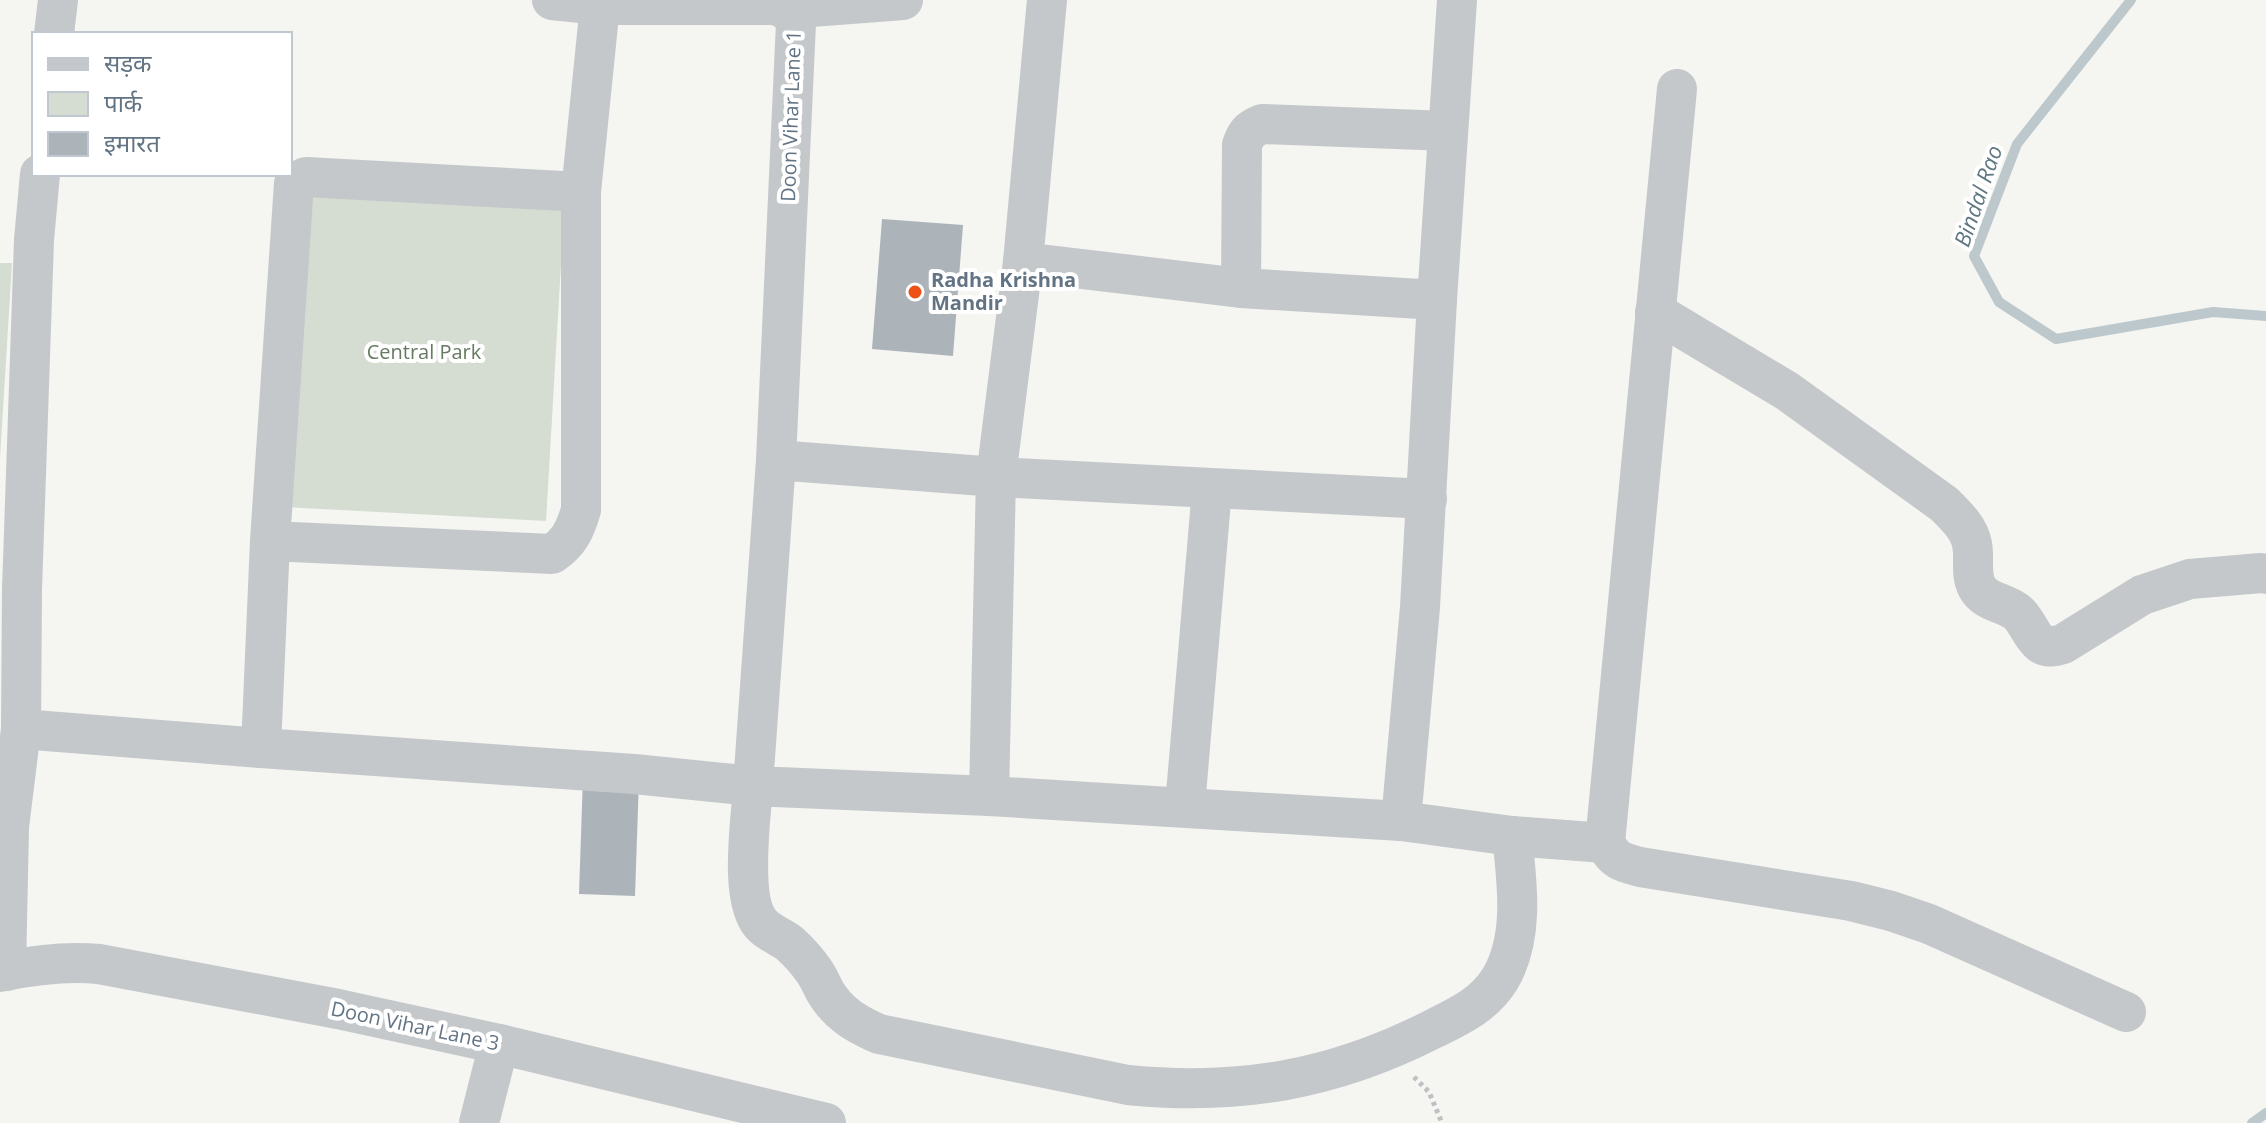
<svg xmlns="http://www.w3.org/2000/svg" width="2266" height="1123" font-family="'Open Sans','Noto Sans Devanagari',sans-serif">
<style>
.green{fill:#d5ddd2}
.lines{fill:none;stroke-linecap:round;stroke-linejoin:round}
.stream{stroke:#bdc8cd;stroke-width:10}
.building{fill:#acb4ba}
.path{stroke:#bec0c2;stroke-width:5;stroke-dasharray:4 4;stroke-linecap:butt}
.minor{stroke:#c4c8cb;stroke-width:40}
.poi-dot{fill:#ee5118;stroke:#fff;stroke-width:3}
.labels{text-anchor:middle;stroke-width:8;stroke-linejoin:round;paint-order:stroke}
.street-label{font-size:20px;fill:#627484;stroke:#fff}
.poi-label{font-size:20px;font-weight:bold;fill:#627484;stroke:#fff;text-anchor:start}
.park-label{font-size:20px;fill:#667b61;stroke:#fff}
.water-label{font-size:22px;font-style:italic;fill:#5e7781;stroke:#fff}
</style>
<rect width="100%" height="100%" fill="#f5f5f1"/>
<g class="green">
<polygon points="302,182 565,196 546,521 284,507"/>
<polygon points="0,263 12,263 0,458"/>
</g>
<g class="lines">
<g class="stream">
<polyline points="2131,0 2017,144 1974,256 1999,302 2056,339 2213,312 2266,316"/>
<polyline points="2252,1123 2266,1113"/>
</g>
</g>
<g class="building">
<polygon points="882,219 963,225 953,356 872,349"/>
<polygon points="583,776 639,778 635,896 579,894"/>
</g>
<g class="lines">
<polyline class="path" points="1414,1077 1429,1092 1442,1123"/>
<g class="minor">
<path d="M552,0L600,5H775C786,9 791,12 796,23L776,460"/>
<polyline points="1047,0 1023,262 1241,288"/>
<polyline points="1457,0 1437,300 1420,607 1401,821 1512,836 1605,843"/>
<polyline points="785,9 903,0"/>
<polyline points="54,34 58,0"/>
<path d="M1677,89L1605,843C1615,861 1621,862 1640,867L1851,901L1891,911L1929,924L2126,1012"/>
<polyline points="40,174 34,240 22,590 21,729 261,748"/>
<polyline points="581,192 600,5"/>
<polyline points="1023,262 996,477 1427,499"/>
<path d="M1437,300L1241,288L1242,145C1246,133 1250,129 1262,124L1448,131"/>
<path d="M1655,312L1787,391L1944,504C1956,516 1969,528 1972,544C1975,558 1970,574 1977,587C1985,603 2006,602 2018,613C2027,621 2031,636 2040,643C2047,649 2056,646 2063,644L2142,595L2190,579L2261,573L2266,574"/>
<path d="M270,541L294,183L306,177L581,192V510C575,530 569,543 552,554L270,541L261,748L634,774L753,786C751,819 738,903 763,926C770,933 781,937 789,943C798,951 807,961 814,971C819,978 822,986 826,993C839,1014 856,1024 879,1034L1128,1085C1239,1096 1333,1080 1433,1029C1459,1016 1484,1005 1500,979C1525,937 1517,882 1512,836"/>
<polyline points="989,796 753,786 776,460 996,477 989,796 1401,821"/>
<polyline points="1185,806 1212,489"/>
<polyline points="0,827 9,827 21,729"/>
<polyline points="6,971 9,827"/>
<path d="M0,972C33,965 65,961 99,964L338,1009L499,1044L826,1123"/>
<polyline points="479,1123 499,1044"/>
</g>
</g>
<circle class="poi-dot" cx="915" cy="292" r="8"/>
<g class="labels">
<g class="street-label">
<text transform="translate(791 116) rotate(-88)" y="7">Doon Vihar Lane 1</text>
<text transform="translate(415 1026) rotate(12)" y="7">Doon Vihar Lane 3</text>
</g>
<g class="poi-label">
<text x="931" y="287">Radha Krishna<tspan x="931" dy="23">Mandir</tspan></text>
</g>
<g class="park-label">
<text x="424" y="359">Central Park</text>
</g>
<g class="water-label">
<text transform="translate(1978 196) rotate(-71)" y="8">Bindal Rao</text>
</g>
</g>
<rect x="32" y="32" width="260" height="144" fill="#ffffff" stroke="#c0c7ce" stroke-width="2"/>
<rect x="48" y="58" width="40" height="12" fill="#c4c8cb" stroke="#c0c7ce" stroke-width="2"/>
<text x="104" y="72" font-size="24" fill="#627484">सड़क</text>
<rect x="48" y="92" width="40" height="24" fill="#d5ddd2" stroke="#c0c7ce" stroke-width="2"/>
<text x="104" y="112" font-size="24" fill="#627484">पार्क</text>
<rect x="48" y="132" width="40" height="24" fill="#acb4ba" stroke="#c0c7ce" stroke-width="2"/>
<text x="104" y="152" font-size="24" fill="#627484">इमारत</text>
</svg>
